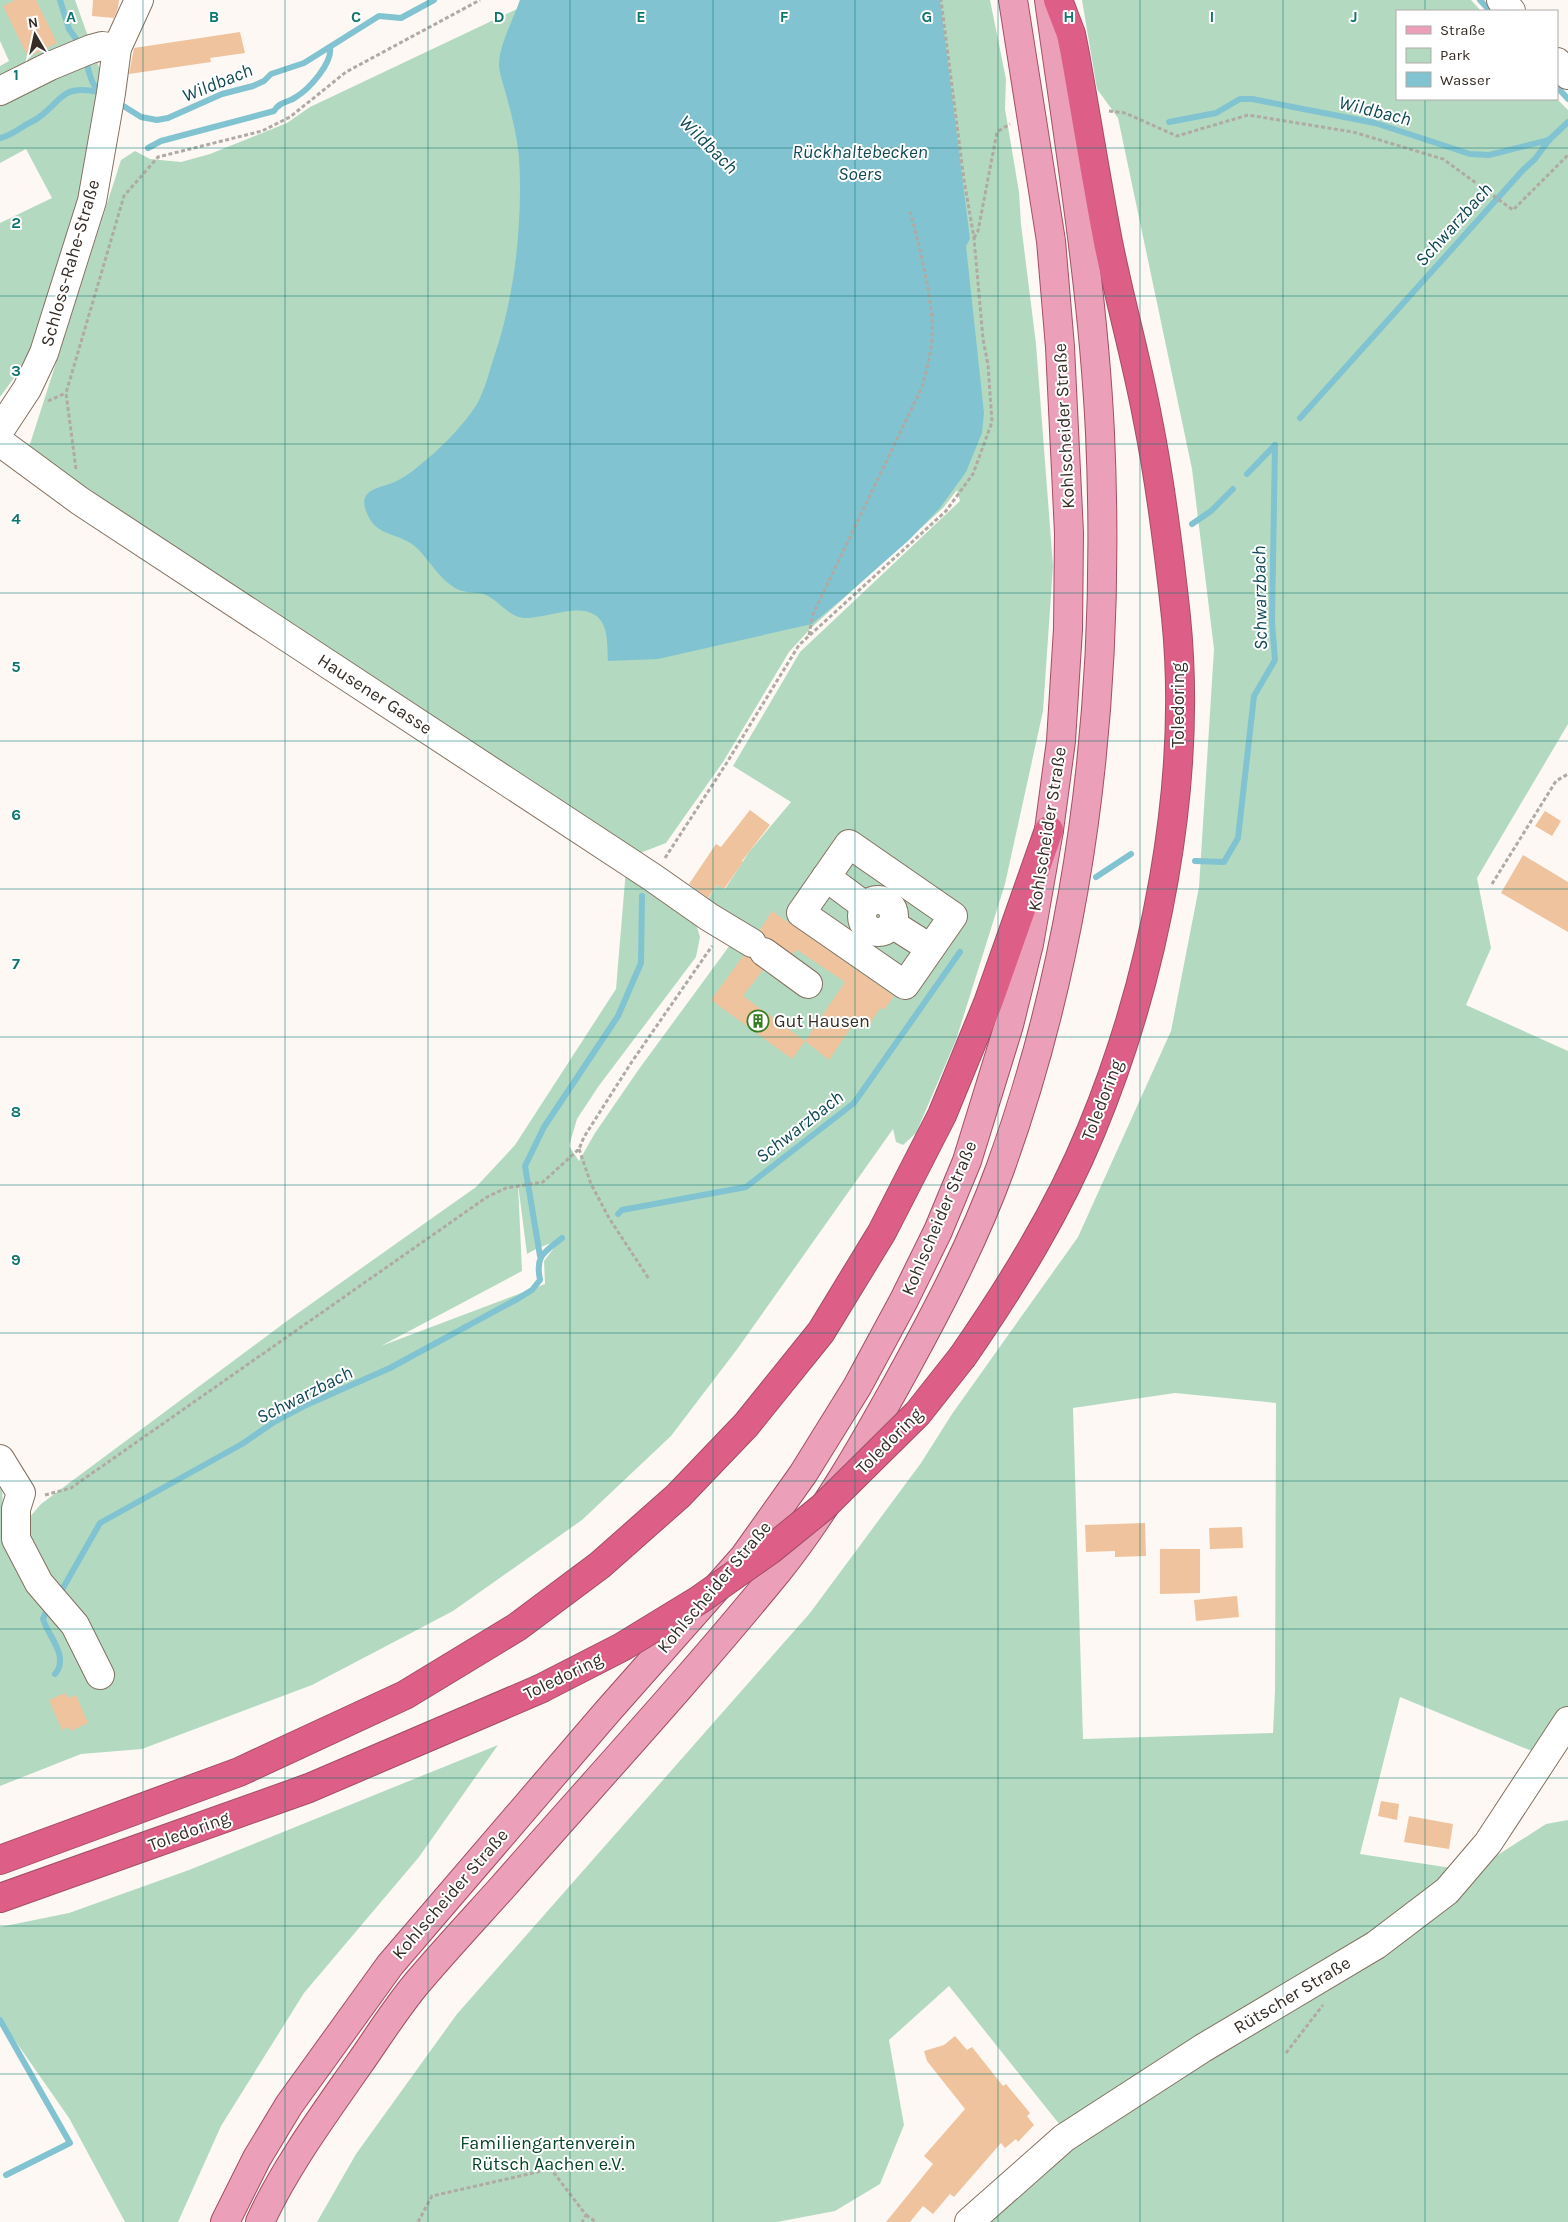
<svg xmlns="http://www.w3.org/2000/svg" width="1568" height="2222" font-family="Karla,sans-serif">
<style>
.green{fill:#b3dac1;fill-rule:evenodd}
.water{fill:#81c3d1}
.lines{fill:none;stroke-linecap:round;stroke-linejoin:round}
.stream{stroke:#81c3d1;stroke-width:6}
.building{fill:#efc39e}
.minor-casing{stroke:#84705f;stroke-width:30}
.major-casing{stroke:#a34e66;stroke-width:30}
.highway-casing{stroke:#a34e66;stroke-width:30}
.path{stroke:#b0aaa4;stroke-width:3;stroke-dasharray:4 2.5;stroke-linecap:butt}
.minor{stroke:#fff;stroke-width:28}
.major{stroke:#eb9fb8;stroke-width:28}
.highway{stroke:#dd5f88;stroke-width:28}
.highway-bridge-casing{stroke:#a34e66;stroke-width:30;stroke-linecap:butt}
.highway-bridge{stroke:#dd5f88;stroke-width:28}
.grid{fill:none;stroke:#0f766e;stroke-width:1;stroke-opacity:0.55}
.labels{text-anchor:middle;stroke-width:4;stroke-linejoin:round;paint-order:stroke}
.street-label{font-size:18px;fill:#362d26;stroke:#fff}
.poi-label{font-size:18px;fill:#362d26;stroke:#fff;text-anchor:start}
.park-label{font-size:18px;fill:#024426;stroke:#fff}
.water-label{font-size:19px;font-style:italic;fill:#0f4a55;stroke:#fff}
.grid-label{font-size:16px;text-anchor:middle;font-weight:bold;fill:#0f766e;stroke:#fff;stroke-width:4;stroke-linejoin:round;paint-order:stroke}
</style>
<rect width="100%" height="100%" fill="#fdf8f4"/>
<g class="green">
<polygon points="0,0 75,0 100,70 102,83 81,199 34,344 22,367 0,397 0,223 52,198 26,149 0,163 0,66 9,61 0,41"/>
<path d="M520,0H990L1006,79L1005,109L1019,192L1021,224L1036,344L1053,566L1043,711L1005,884L956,1040L916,1133L903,1145L896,1142L893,1129L738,1348L671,1436L582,1520L453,1611L312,1685L142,1749L81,1754L0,1786V1465L2,1469L3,1529L21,1527L41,1504L291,1318L476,1187L515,1145L616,989L626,869L22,469L121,160L135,151L150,159L181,162L210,154L287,123L310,107L517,9ZM957,490L960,501L800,652L733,766L791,802L749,852L725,889L717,885L704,905L741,930L639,1069L595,1133L579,1161L569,1146L577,1119L598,1087L696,957L700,937L695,920L635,855L666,843L723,762L789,652L811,628L943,508ZM518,1184L527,1254L536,1249L561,1239L544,1261L545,1284L381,1346L522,1271Z"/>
<path d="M1082,0H1471L1481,11H1397V99H1557L1568,110V724L1477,878L1491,948L1466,1005L1568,1051V1706L1539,1754L1400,1697L1360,1854L1458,1869L1490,1860L1546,1824L1568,1820V2222H978L1072,2140L949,1986L889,2040L904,2125L880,2184L835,2211L777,2222H317L356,2154L457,2014L810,1613L921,1463L952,1414L1078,1237L1171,1031L1199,887L1214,649L1192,469L1118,118L1097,89ZM1175,1393L1276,1403L1275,1691L1273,1733L1083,1739L1073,1408Z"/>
<polygon points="498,1745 419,1857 304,1993 221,2126 178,2222 125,2222 69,2118 0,2019 0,1927 69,1913 189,1870"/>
</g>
<path class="water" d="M520,0H940L970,239L966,246L984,413L982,433L966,472L940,508L909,540L841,600L812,624L658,659L608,661C607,646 609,624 595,615C577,603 544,619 524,618C508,616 499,601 486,595C476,591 464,594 455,588C439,578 431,563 418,549C398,530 377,540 366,511C358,489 380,488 392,483C400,480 409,474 415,469C438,451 462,428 477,404C485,390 489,372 494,357C515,297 523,220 519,157C517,135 511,112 505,91C503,83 499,72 499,64C500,43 513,20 520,0Z"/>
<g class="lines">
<g class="stream">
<polyline points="60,0 69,29 81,46"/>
<polyline points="1480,0 1490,11"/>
<path d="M85,58C89,70 91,88 103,95"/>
<polyline points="1557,87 1568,99"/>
<polyline points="117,102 141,117 157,120 168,118 222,94 253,86 264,81 271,74 304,63 379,16 401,18 434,0"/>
<polyline points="1169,122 1216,113 1240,99 1252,99 1375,123 1470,154 1489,155 1549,140 1568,122"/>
<path d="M0,138C10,136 16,131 24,126C28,123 34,121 38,118C63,100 61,84 99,92"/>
<path d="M148,148L161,141L274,111C280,101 288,103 296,97C309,89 333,63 330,47"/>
<polyline points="1300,418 1523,170 1535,159 1549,140"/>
<polyline points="1247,474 1275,445"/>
<polyline points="1192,524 1211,511 1233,489"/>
<polyline points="1195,861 1224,862 1238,838 1254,696 1275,660 1272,621 1275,445"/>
<polyline points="1096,877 1131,854"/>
<polyline points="618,1214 622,1210 746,1187 854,1103 960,952"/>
<polyline points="540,1256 525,1166 544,1127 618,1016 641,963 642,896"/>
<path d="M63,1588L100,1523L242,1444L274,1422L304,1406L390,1368L519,1298L532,1290L540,1280C535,1255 544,1253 562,1238"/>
<path d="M48,1607L43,1619C48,1636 70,1657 55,1674"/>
<polyline points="0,2020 70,2143 6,2175"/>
</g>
</g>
<g class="building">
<polygon points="15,0 36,0 57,43 28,57 3,6"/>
<polygon points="93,0 119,0 118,8 114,18 92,16"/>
<polygon points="240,32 245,53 210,58 211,62 129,74 134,48"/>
<polygon points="750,810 770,825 742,861 743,862 724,889 717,885 708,898 689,884 716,844 721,847"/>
<polygon points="1545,811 1561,821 1552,836 1535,826"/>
<polygon points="1523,855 1568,882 1568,932 1501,893"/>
<polygon points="772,911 894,996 884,1010 880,1008 867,1028 856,1020 829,1060 805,1041 845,982 797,950 793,954 766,937 760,930"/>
<polygon points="743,956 750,958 763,970 743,996 805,1041 792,1059 711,1000"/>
<polygon points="1145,1523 1146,1556 1115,1557 1115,1551 1086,1552 1085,1525"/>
<polygon points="1242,1527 1243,1548 1210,1549 1209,1528"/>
<polygon points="1160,1549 1200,1549 1200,1593 1160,1594"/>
<polygon points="1237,1596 1239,1617 1196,1621 1194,1600"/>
<polygon points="65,1693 68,1698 76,1695 88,1723 71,1731 69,1727 62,1730 49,1700"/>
<polygon points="1381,1801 1399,1804 1397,1820 1378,1816"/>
<polygon points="1409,1816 1453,1824 1449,1849 1404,1842"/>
<polygon points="955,2036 967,2050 972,2047 1003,2086 1006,2084 1030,2113 1027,2116 1034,2125 1018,2142 1016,2139 1005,2148 1001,2143 954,2197 950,2194 933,2214 923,2206 910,2222 886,2222 933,2164 924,2156 965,2109 927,2061 924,2051 944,2045"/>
</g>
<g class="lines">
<g class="minor-casing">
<g id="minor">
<polyline points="1501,0 1511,11"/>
<polyline points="1557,62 1568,75"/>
<polyline points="0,91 50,66 91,49 102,46 117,48"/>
<polyline points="0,430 27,389 44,353 92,201 111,93 117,48 139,0"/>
<polyline points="0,442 80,501 652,877 709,917 752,943"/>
<polygon points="849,844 953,916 905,985 801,913"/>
<polyline points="826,877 865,906"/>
<circle cx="878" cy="916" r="16"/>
<polyline points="892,924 930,948"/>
<polyline points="764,952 808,984"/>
<polyline points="0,1459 21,1493 16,1509 16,1539 39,1583 75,1625 100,1675"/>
<polyline points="969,2222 1064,2138 1203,2048 1376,1945 1447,1891 1488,1843 1568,1721"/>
</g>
</g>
<g class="major-casing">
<g id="major">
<polyline points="225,2222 257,2158 289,2105 390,1965 607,1712 744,1557 803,1474 857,1387 904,1300 938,1231 967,1161 1009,1025 1029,944 1049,830 1061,741 1068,629 1069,533 1060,347 1051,241 1013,0"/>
<path d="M260,2222C285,2167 325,2113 359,2064C378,2037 396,2008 417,1983C444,1951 472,1921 500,1890C593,1784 689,1680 778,1571C825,1512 862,1447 898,1382C936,1313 973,1243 1000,1169C1085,934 1111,680 1100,433C1093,288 1069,144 1049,0"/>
</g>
</g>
<g class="highway-casing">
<g id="highway">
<path d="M963,1356C1012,1285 1058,1211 1091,1131C1155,977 1193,784 1176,617C1169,552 1161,486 1148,421C1137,361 1120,302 1108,242C1096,179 1086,116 1075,54L1071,34L1058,0"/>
<polyline points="0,1860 239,1772 405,1695 517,1627 600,1565 678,1496 746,1425 821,1332 882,1232 942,1115 988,1003 1049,830"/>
<polyline points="0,1898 309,1788 540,1689"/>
</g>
</g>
<g class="path">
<polyline points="1109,111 1125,113 1177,136 1248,115 1353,132 1443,159 1513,210 1568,155"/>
<polyline points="974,238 978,231 997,132 1010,124"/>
<polyline points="48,401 66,393"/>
<polyline points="76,469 66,393 124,196 158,157 262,131 290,117 346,72 480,0"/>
<path d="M809,635L813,614L922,387C928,365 934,342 932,319C929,287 919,243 910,212"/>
<polyline points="665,858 726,764 799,645 946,511 973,474 992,422 988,365 983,339 974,238 964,180 941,0"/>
<polyline points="1492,884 1556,781 1568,774"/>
<polyline points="579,1149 591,1184 609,1218 649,1279"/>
<polyline points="45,1495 71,1488 487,1197 506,1188 543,1182 579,1149 584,1137 631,1063 712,946"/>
<polyline points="1286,2053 1323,2005"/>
<polyline points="586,2215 596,2222"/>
<polyline points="418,2222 432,2196 551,2169 586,2215 582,2222"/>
</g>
<use href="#minor" class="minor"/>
<use href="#major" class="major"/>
<use href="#highway" class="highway"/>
<g class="highway-bridge-casing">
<polyline id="highway-bridge" points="540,1689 622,1647 699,1600 770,1550 823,1507 918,1413 963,1356"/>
</g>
<use href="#highway-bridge" class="highway-bridge"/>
</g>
<path class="grid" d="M143,0V2222M285,0V2222M428,0V2222M570,0V2222M713,0V2222M855,0V2222M998,0V2222M1140,0V2222M1283,0V2222M1425,0V11M1425,99V2222M0,148H1568M0,296H1568M0,444H1568M0,593H1568M0,741H1568M0,889H1568M0,1037H1568M0,1185H1568M0,1333H1568M0,1481H1568M0,1629H1568M0,1778H1568M0,1926H1568M0,2074H1568"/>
<defs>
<g id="building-ring" transform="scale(1.125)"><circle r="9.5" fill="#fff" stroke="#367d22" stroke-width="1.5"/><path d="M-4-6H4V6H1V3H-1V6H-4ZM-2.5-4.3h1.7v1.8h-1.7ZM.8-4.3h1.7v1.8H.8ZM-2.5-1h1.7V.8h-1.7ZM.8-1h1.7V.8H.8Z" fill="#367d22"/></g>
</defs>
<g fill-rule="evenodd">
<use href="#building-ring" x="758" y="1021"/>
</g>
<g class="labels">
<g class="street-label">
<text transform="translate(70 263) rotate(-74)" y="6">Schloss-Rahe-Straße</text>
<text transform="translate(1064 426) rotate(-93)" y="6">Kohlscheider Straße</text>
<text transform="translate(375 694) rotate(33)" y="6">Hausener Gasse</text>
<text transform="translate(1178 705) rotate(-90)" y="6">Toledoring</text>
<text transform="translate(1047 829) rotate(-81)" y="6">Kohlscheider Straße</text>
<text transform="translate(1102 1100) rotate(-69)" y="6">Toledoring</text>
<text transform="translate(939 1218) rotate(-67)" y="6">Kohlscheider Straße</text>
<text transform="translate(889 1441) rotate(-45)" y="6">Toledoring</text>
<text transform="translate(714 1587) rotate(-50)" y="6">Kohlscheider Straße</text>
<text transform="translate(563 1676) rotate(-26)" y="6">Toledoring</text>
<text transform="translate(189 1831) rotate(-20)" y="6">Toledoring</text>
<text transform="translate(450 1894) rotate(-49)" y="6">Kohlscheider Straße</text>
<text transform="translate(1292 1995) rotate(-31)" y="6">Rütscher Straße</text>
</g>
<g class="poi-label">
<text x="774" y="1027">Gut Hausen</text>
</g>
<g class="park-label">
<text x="548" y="2149">Familiengartenverein<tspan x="548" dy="21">Rütsch Aachen e.V.</tspan></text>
</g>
<g class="water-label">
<text transform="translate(217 82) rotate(-22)" y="7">Wildbach</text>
<text transform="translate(1375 110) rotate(14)" y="7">Wildbach</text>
<text transform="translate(709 144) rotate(45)" y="7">Wildbach</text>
<text x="860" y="158">Rückhaltebecken<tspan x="860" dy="22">Soers</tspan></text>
<text transform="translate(1453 224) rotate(-48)" y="7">Schwarzbach</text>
<text transform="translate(1259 598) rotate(-91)" y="7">Schwarzbach</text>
<text transform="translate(799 1126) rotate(-38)" y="7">Schwarzbach</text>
<text transform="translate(304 1394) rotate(-27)" y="7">Schwarzbach</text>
</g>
</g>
<g class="grid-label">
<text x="71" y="22">A</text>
<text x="214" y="22">B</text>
<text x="356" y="22">C</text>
<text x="499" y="22">D</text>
<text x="641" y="22">E</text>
<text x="784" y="22">F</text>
<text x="927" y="22">G</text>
<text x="1069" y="22">H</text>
<text x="1212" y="22">I</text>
<text x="1354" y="22">J</text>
<text x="16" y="80">1</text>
<text x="16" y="228">2</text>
<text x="16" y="376">3</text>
<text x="16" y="524">4</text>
<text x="16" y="672">5</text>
<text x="16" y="820">6</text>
<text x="16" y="969">7</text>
<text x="16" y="1117">8</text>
<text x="16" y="1265">9</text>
</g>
<rect x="1396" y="10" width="162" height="90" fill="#ffffff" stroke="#afaba8"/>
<rect x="1406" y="26" width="25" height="8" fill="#eb9fb8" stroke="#afaba8"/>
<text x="1440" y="35" font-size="15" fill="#362d26">Straße</text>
<rect x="1406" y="48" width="25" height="15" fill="#b3dac1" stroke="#afaba8"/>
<text x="1440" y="60" font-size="15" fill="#362d26">Park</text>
<rect x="1406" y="72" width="25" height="15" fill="#81c3d1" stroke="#afaba8"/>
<text x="1440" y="85" font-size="15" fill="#362d26">Wasser</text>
<g transform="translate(35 35) rotate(351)" stroke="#ffffff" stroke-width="4" paint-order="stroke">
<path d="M0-4L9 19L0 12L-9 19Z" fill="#362d26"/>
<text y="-8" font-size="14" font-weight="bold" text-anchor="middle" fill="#362d26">N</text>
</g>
</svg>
